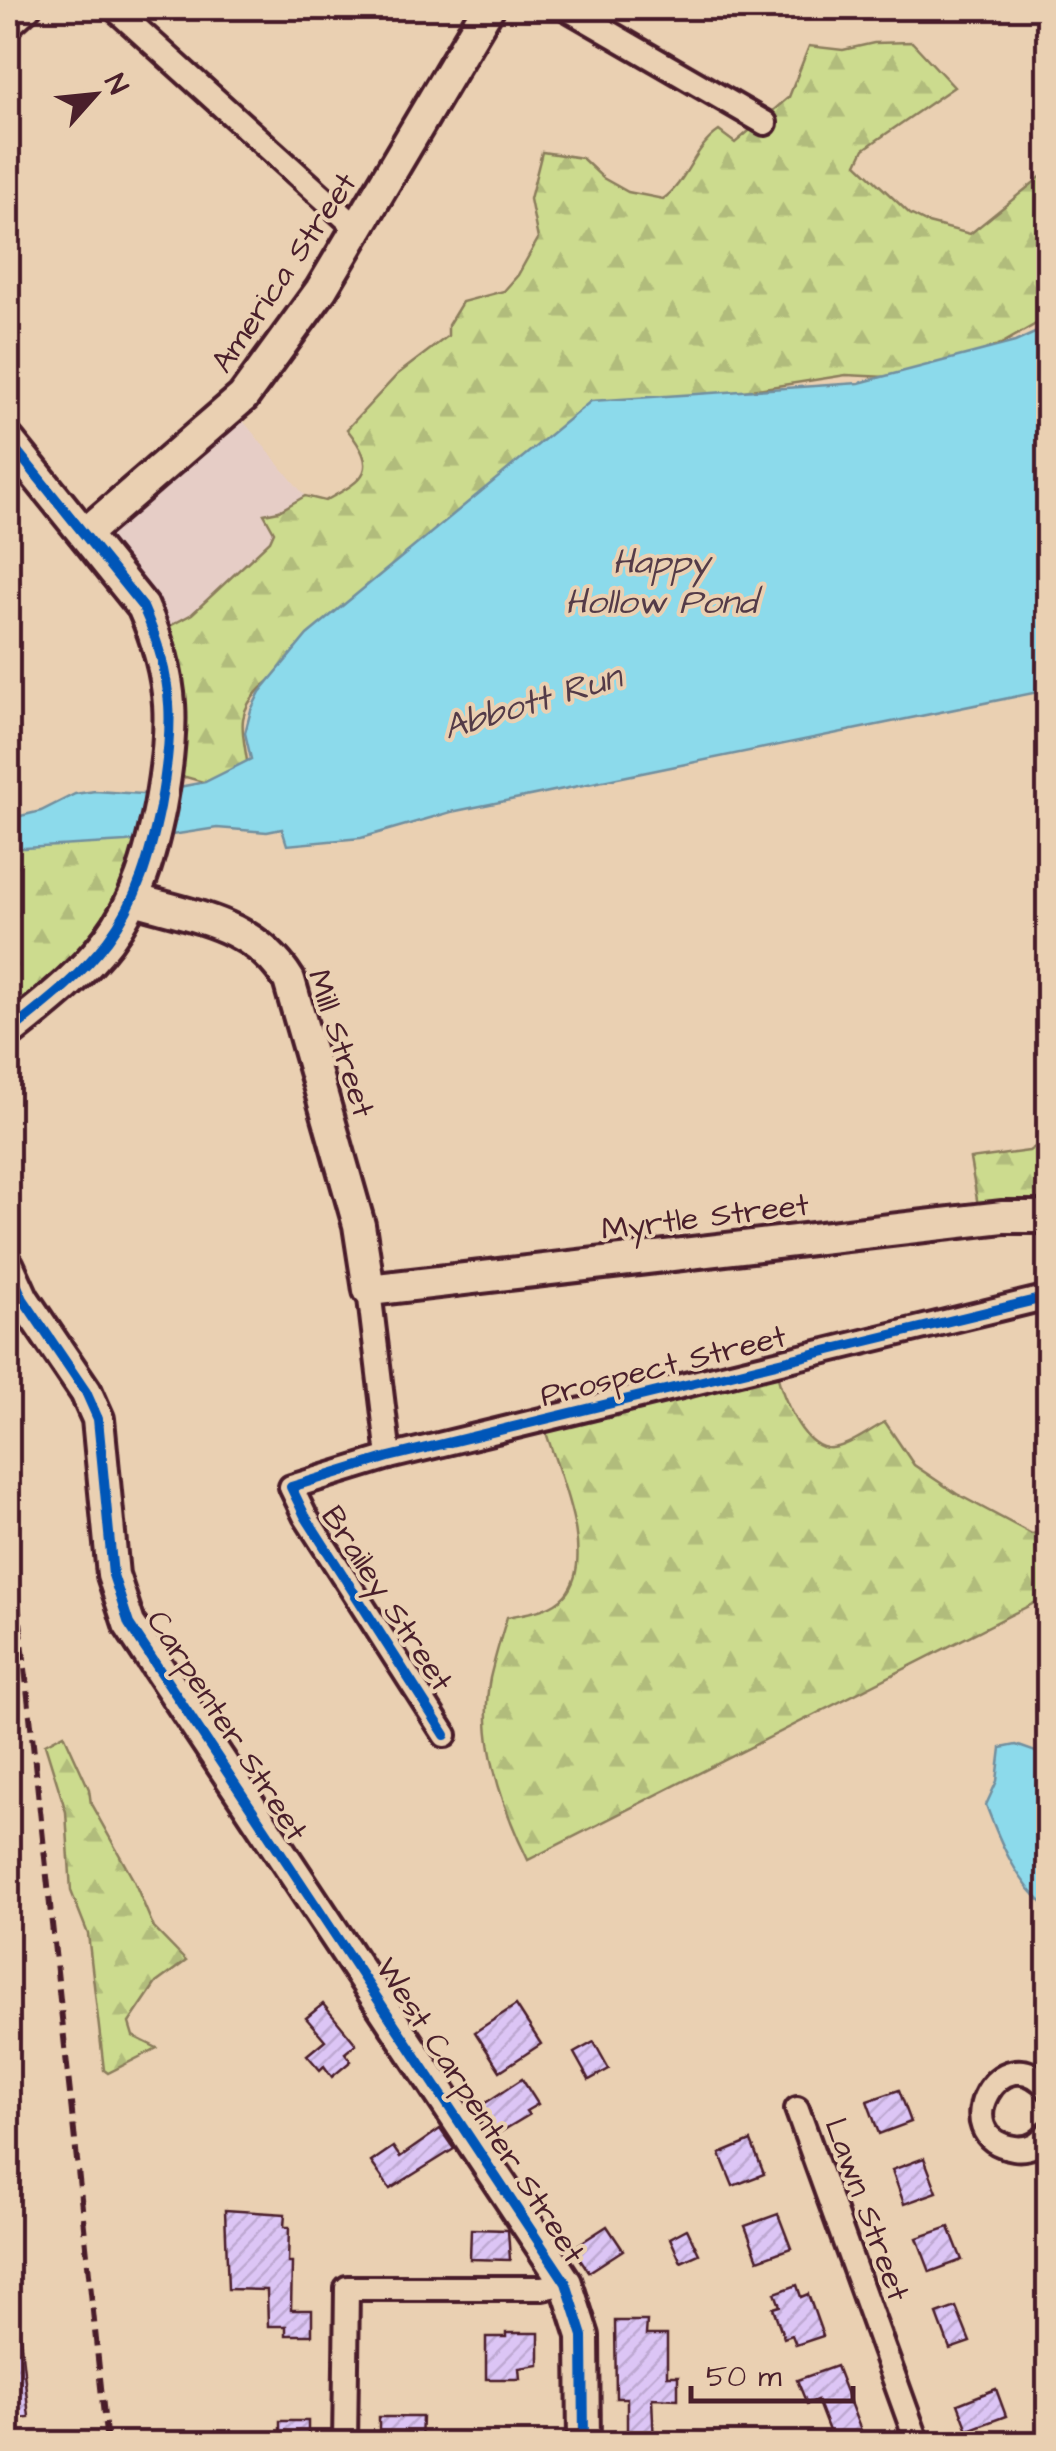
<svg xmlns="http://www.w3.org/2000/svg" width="1056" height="2451" font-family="'Architects Daughter',sans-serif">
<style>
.built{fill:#e6cdc6}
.forest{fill:url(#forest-firs);stroke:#8b7d5c;stroke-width:2.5}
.water{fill:#8cdaeb;stroke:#728f9e;stroke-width:2.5}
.building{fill:url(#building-hatch);stroke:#4a1f2b;stroke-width:2.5}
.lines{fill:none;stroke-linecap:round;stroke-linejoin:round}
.minor-casing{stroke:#4a1f2b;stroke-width:30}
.tertiary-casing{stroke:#4a1f2b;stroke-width:38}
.minor{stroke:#ead0b2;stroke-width:22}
.tertiary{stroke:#ead0b2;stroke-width:30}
.rail{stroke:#4a1f2b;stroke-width:6;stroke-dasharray:15 8;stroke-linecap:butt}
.cycleway-casing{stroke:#ead0b2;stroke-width:16}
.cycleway{stroke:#0057b8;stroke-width:10}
.labels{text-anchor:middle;stroke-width:8;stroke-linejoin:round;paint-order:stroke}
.street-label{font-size:32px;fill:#4a1f2b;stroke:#ead0b2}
.water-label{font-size:35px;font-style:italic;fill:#543b48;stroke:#ead0b2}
</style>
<defs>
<pattern id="forest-firs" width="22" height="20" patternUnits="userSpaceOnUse" patternTransform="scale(2.5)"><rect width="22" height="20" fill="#ccdb8e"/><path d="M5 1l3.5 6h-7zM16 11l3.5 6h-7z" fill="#b1bc7b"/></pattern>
<pattern id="building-hatch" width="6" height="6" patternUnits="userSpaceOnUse" patternTransform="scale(2.5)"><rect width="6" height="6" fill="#dcc5f5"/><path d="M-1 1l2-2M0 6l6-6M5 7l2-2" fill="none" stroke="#bea9d2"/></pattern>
</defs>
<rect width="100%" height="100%" fill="#ead0b2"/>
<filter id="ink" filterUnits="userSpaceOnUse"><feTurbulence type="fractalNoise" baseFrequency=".01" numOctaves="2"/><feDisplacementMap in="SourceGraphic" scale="20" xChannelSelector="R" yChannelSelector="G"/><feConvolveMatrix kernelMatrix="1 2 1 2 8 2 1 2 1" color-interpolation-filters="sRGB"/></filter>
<g filter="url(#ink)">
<polygon class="built" points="235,411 305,496 279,511 265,514 274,533 270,541 192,615 146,639 90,546"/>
<g class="forest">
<path d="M912,42L954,87L864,149L857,164L910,214L928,223L970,234L1048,171V317L1001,344L965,358L886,377L846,375L636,408L468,516L436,528L433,543L261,688C233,715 244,734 248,768L210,784L186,777L160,783L162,715L146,639L192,614L270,541L274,532L264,514L279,511L305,496L325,501C367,478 379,470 347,429L398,374L448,336V325L462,302L504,291L518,275L538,239L530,199L542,152L582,158L603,178L628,192L663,199C688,181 693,148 719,131L735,143L789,97L809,46L843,50L874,43Z"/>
<polygon points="143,832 133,890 8,1036 8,845"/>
<polygon points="1048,1138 1048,1234 1042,1237 1037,1224 981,1223 970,1159 1029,1151"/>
<path d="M776,1371C782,1394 800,1444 827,1448C845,1450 870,1430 885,1422L914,1465L957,1494L1032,1534L1048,1530V1596L528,1860C501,1805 478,1739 490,1678C495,1657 501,1637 507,1617C526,1613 551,1611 565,1595C598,1557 557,1470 545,1429Z"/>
<polygon points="64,1734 89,1789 91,1804 134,1881 154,1928 186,1961 156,1983 129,2023 133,2036 157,2048 108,2073 104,2070 88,1934 71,1891 66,1812 45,1744"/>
</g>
<g class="water">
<polygon points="1048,327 1048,690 451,812 361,838 287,845 282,829 267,832 217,828 126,842 8,849 8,819 41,811 75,794 95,791 142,794 205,782 251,759 245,733 251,710 260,692 307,635 591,401 859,383 1015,342"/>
<path d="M1016,1745L1036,1752L1048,1763V1908C1017,1883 1000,1842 986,1805L997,1781L1001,1748Z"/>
</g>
<g class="building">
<polygon points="323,2004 356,2044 345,2053 351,2061 332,2077 324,2066 320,2070 307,2055 325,2040 306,2018"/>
<polygon points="516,2005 541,2044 500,2071 475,2032"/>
<polygon points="594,2042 609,2069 589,2080 574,2053"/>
<polygon points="522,2079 538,2104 526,2111 529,2115 497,2134 479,2107"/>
<polygon points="899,2090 911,2122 879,2134 867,2101"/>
<polygon points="440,2129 454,2149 390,2189 371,2162 393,2147 400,2157"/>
<polygon points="751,2141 764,2174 733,2186 720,2154"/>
<polygon points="924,2158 937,2192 904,2204 892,2170"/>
<polygon points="225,2210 285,2214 284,2227 289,2227 288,2263 292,2263 291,2310 312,2310 312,2335 286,2335 286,2326 268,2326 267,2290 228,2289"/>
<polygon points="778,2214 791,2248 758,2260 745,2226"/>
<polygon points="607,2226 623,2250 589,2272 573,2248"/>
<polygon points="949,2227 962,2260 930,2272 917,2238"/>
<polygon points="471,2229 508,2230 510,2260 470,2259"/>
<polygon points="687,2229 699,2254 681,2262 670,2238"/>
<polygon points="797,2285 801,2297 808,2294 823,2336 796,2345 792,2335 784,2338 773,2308 780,2306 775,2293"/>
<polygon points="956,2307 970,2342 950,2349 937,2314"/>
<polygon points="615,2321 647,2321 646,2335 667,2335 667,2376 678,2376 678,2399 652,2398 654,2444 627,2444 627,2398 616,2398"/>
<polygon points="8,2327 19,2327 29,2417 8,2419"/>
<polygon points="506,2333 539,2333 539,2365 519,2368 520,2379 486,2379 486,2337 506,2337"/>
<polygon points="836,2366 863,2436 843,2444 834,2444 817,2400 807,2404 797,2380"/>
<polygon points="996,2389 1006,2416 968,2430 958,2404"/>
<polygon points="379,2417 422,2417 421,2444 379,2444"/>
<rect x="280" y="2421" width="28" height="23"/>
</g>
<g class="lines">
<g class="minor-casing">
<g id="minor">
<polyline points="114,8 359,230"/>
<polyline points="566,8 765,123"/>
<polyline points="8,27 29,8"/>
<polyline points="369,1290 389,1457"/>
<polyline points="445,1735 305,1516 291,1487 389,1457 1048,1297"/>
<path d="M1048,2088C1001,2032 944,2138 1014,2148C1028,2150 1040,2144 1048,2133"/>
<polyline points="797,2109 918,2444"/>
<polyline points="345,2444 347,2288 542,2288 566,2283"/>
</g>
</g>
<g class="tertiary-casing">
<g id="tertiary">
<path d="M8,440L143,607C176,681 174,729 160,807C150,856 138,900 108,940C80,977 43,1005 8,1033"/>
<polyline points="86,533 243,397 321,290 488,8"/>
<path d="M134,899C194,917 254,923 289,980L359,1225L369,1290L1003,1217H1048"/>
<polyline points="8,1266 23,1299 86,1392 98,1419 113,1575 129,1624 566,2283 583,2336 584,2444"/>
</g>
</g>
<use href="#minor" class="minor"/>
<use href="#tertiary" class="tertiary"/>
<polyline class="rail" points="8,1508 107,2444"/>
<g class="cycleway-casing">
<g id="cycleway">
<path d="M8,440L143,607C176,681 174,729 160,807C150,856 138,900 108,940C80,977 43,1005 8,1033"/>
<polyline points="8,1266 23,1299 86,1392 98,1419 113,1575 129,1624 566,2283 583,2336 584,2444"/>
<polyline points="445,1735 305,1516 291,1487 389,1457 1048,1297"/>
</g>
</g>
<use href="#cycleway" class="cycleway"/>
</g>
</g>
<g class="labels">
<g class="street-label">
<text transform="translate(283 272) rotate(-56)" y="11">America Street</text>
<text transform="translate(342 1043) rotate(72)" y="11">Mill Street</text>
<text transform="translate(705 1216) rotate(-7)" y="11">Myrtle Street</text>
<text transform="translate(663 1365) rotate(-14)" y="11">Prospect Street</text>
<text transform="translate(388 1598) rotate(57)" y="11">Brailey Street</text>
<text transform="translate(228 1725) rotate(57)" y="11">Carpenter Street</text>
<text transform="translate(481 2110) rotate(57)" y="11">West Carpenter Street</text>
<text transform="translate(868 2209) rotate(70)" y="11">Lawn Street</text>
</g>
<g class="water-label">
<text x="661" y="573">Happy<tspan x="661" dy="40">Hollow Pond</tspan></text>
<text transform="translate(532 701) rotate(-17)" y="12">Abbott Run</text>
</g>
</g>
<rect width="1056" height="2451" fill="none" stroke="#ead0b2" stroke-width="40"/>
<rect x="20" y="20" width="1016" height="2411" fill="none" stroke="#4a1f2b" stroke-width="4" filter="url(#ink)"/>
<g transform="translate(95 95) rotate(63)" stroke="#ead0b2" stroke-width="8" paint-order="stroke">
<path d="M0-8L18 38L0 25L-18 38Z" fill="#4a1f2b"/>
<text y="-15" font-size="28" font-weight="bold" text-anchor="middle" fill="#4a1f2b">N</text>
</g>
<path d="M691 2386v15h162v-15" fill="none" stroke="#4a1f2b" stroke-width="5"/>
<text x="706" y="2386" font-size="30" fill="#4a1f2b" stroke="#ead0b2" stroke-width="8" paint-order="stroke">50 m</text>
</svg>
